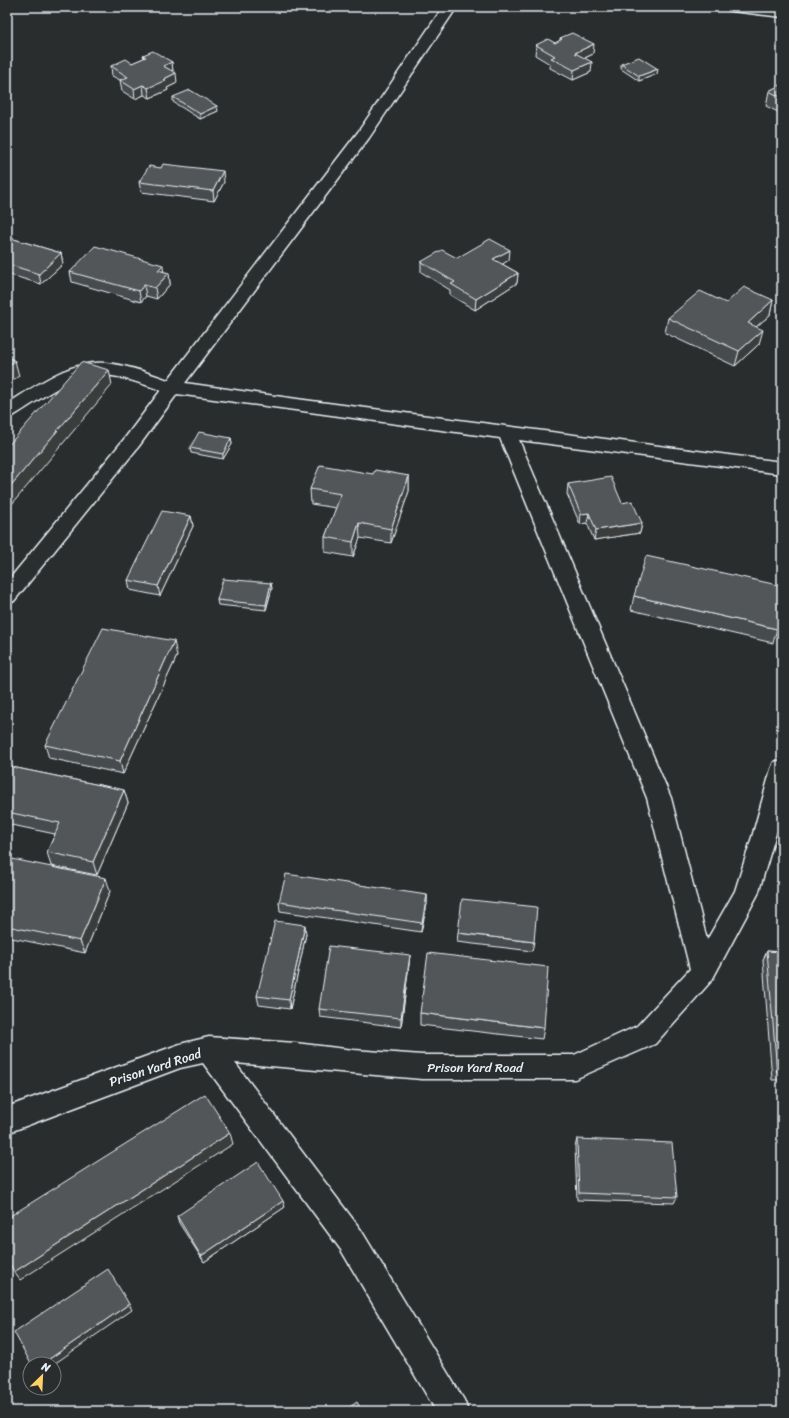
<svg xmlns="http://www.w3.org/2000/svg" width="789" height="1418" font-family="Sriracha,sans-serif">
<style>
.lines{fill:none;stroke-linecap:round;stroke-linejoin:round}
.minor-casing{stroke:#e8f1f8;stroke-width:3}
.minor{fill:#2a2d2e;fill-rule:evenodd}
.wall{fill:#474b4d;stroke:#e8f1f8}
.shaded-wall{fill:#3a3d3e;stroke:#e8f1f8}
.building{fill:#535759;stroke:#e8f1f8}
.labels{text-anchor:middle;stroke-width:4;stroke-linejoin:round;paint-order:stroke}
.street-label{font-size:13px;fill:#e8f1f8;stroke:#2a2d2e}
</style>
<rect width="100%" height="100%" fill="#2a2d2e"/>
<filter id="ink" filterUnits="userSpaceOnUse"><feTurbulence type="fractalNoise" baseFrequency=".025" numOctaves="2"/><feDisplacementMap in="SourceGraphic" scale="8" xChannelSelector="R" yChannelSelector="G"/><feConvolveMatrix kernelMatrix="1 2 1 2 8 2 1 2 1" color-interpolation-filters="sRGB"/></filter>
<g filter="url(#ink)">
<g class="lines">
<g class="minor-casing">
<g id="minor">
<path d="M443,7H457L369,138L185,383L304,400L782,462V474L519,440L671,798L707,940L735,891L752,837L771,769L774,762L782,760V813L758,894L712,980L655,1044L575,1079H422L235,1063L361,1230L464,1400L468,1411H436L341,1250L203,1063L180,1068L7,1133V1107L180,1044L209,1037L295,1043L354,1050L422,1055H574L637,1026L690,969L647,798L500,438L177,394L139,446L14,601L7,604V582L125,438L161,390C142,384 123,376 104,375C72,373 40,400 13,416L7,418V404C36,386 70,360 105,363C127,365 148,373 168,380L358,132Z"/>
<polygon points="725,7 766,7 782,9 782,17 732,11 727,10"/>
</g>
</g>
<use href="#minor" class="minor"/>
</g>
<g class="wall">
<polygon points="560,38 593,54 585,58 591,72 573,80 550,68 550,64 535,55 536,45 555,43 560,41"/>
<polygon points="143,55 172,62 173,72 177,83 167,88 168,90 150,98 144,95 135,99 122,91 120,80 112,76 111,66 132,63 144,58"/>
<polygon points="621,64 657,74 639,81 621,69"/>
<polygon points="782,84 782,114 766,106 769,91"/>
<polygon points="173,97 218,111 200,119 173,102"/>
<polygon points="161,168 224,182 214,201 141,192 139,182"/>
<polygon points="7,237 61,253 63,264 41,284 7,274"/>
<polygon points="457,258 509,260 502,264 518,273 517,283 475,310 450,295 450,290 421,272 421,262"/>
<polygon points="70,272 164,272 169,273 170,284 157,299 146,296 141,302 72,282"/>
<polygon points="773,300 770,315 756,327 759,344 735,366 665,333 668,318 726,303"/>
<polygon points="231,438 232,444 223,459 191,453 190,448"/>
<polygon points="373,474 409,476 409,491 391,543 360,538 353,557 325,552 325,537 336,508 311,504 310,489"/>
<polygon points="568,484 622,503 642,523 640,533 594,540 587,523 580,524 567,494"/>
<polygon points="191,516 193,526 160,596 130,590 128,580"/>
<polygon points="272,588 266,610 218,605 217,600"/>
<polygon points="634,596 777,629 773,643 631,610"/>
<polygon points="177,656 123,774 49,758 45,745"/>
<polygon points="7,766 124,790 128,803 97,875 51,866 47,852 55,834 7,824"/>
<polygon points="7,858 110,891 85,953 7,937"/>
<polygon points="427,895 427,904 421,932 280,911 279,902"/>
<polygon points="458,933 534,942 532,951 457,942"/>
<polygon points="306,934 290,1009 259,1005 257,996"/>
<polygon points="767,951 782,952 782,1080 772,1080 763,960"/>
<polygon points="409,964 401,1027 320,1017 319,1009"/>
<polygon points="420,1013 544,1028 542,1039 420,1025"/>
<polygon points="577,1139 677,1197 674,1203 577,1200 575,1147"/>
<polygon points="285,1207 204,1262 179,1223 177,1216"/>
</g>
<g class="shaded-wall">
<polygon points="258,7 264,7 258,9"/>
<polygon points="594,44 593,54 574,63 575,53"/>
<polygon points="172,62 173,72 163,66"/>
<polygon points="592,62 591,72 573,80 574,70"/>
<polygon points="658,69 657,74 639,81 639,76"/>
<polygon points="176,73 177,83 167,88 168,90 150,98 148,88 164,79"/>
<polygon points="143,85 144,95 135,99 134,89"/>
<polygon points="217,106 218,111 200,119 200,114"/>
<polygon points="223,171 224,182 214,201 213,191"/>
<polygon points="510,250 509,260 493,270 493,259"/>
<polygon points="61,253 63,264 41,284 39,274"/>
<polygon points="163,265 164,276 158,270"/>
<polygon points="169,273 170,284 157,299 155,288"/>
<polygon points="518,273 517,283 475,310 476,299"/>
<polygon points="144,285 146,296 141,302 139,291"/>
<polygon points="773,300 770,315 744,337 748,323"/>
<polygon points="763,330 759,344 735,366 739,351"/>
<polygon points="15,361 19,376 7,384 7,366"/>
<polygon points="109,370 112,385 7,510 7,490"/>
<polygon points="231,438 232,444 223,459 223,454"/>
<polygon points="409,476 409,491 391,543 391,529"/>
<polygon points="589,513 587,523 580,524 581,514"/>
<polygon points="191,516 193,526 160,596 158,586"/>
<polygon points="359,523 360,538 353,557 353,542"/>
<polygon points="642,523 640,533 594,540 596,530"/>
<polygon points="271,583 272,588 266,610 266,605"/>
<polygon points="174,641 177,656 123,774 120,761"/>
<polygon points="124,790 128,803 97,875 93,862"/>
<polygon points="106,878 110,891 85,953 80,941"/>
<polygon points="427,895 427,904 421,932 422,923"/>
<polygon points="305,925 306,934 290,1009 289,1000"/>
<polygon points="410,955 409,964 401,1027 401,1018"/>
<polygon points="230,1133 233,1144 20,1280 14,1272"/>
<polygon points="283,1201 285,1207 204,1262 201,1256"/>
<polygon points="129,1304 132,1310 54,1364 42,1364"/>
</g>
<g class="building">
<polygon points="572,33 594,44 575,53 592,62 574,70 551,58 555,56 536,45 548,39 555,43 562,39 560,38"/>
<polygon points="153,51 172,62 163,66 176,73 164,79 166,80 148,88 143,85 134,89 120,80 128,77 111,66 126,59 132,63 146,57 143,55"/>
<polygon points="639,57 658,69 639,76 621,64"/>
<polygon points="782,84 782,98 769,91"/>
<polygon points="190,90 217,106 200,114 173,97"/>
<polygon points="163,164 223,171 213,191 139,182 149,166 161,168"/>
<polygon points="7,237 61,253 39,274 7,264"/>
<polygon points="490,239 510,250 493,259 518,273 476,299 451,284 455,282 421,262 442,250 457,258"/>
<polygon points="95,246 163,265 158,270 169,273 155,288 144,285 139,291 70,272"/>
<polygon points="744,287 773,300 748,323 763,330 739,351 668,318 700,291 726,303"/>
<polygon points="7,356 15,361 7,366"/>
<polygon points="81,362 109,370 7,490 7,447"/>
<polygon points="199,432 231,438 223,454 190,448"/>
<polygon points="320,465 373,474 375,470 409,476 391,529 359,523 353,542 325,537 341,494 310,489"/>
<polygon points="611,477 622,503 632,501 642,523 596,530 589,513 581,514 568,484"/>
<polygon points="162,511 191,516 158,586 128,580"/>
<polygon points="646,556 782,586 782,607 777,629 634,596"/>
<polygon points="223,579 271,583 266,605 217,600"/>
<polygon points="103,628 174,641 120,761 45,745"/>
<polygon points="7,766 124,790 93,862 47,852 60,823 7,812"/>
<polygon points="7,858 106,878 80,941 7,926"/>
<polygon points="286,874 427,895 422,923 279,902"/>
<polygon points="462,899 537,907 534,942 458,933"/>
<polygon points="275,921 305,925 289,1000 257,996"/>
<polygon points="329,946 410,955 401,1018 319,1009"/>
<polygon points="767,951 782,952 782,1072 777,1072"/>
<polygon points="428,953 548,967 544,1028 420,1013"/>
<polygon points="205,1094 230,1133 14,1272 7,1258 7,1218"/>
<polygon points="577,1139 672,1143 677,1197 579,1193"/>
<polygon points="258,1162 283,1201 201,1256 177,1216"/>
<polygon points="108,1269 129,1304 42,1364 31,1364 14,1332"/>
<polygon points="357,1402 362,1411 344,1411"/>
</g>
</g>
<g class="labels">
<g class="street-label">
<text transform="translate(155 1067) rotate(-18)" y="5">Prison Yard Road</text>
<text x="475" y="1072">Prison Yard Road</text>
</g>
</g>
<rect width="789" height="1418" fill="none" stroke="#2a2d2e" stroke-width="24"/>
<rect x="12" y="12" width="765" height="1394" fill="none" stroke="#e8f1f8" stroke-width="1.5" filter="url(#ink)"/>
<g transform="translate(42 1376) rotate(24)"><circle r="19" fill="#2a2d2e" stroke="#767b7f"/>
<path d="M0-3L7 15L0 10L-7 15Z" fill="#ffd166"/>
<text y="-6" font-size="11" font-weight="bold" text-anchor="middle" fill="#e8f1f8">N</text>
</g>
</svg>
